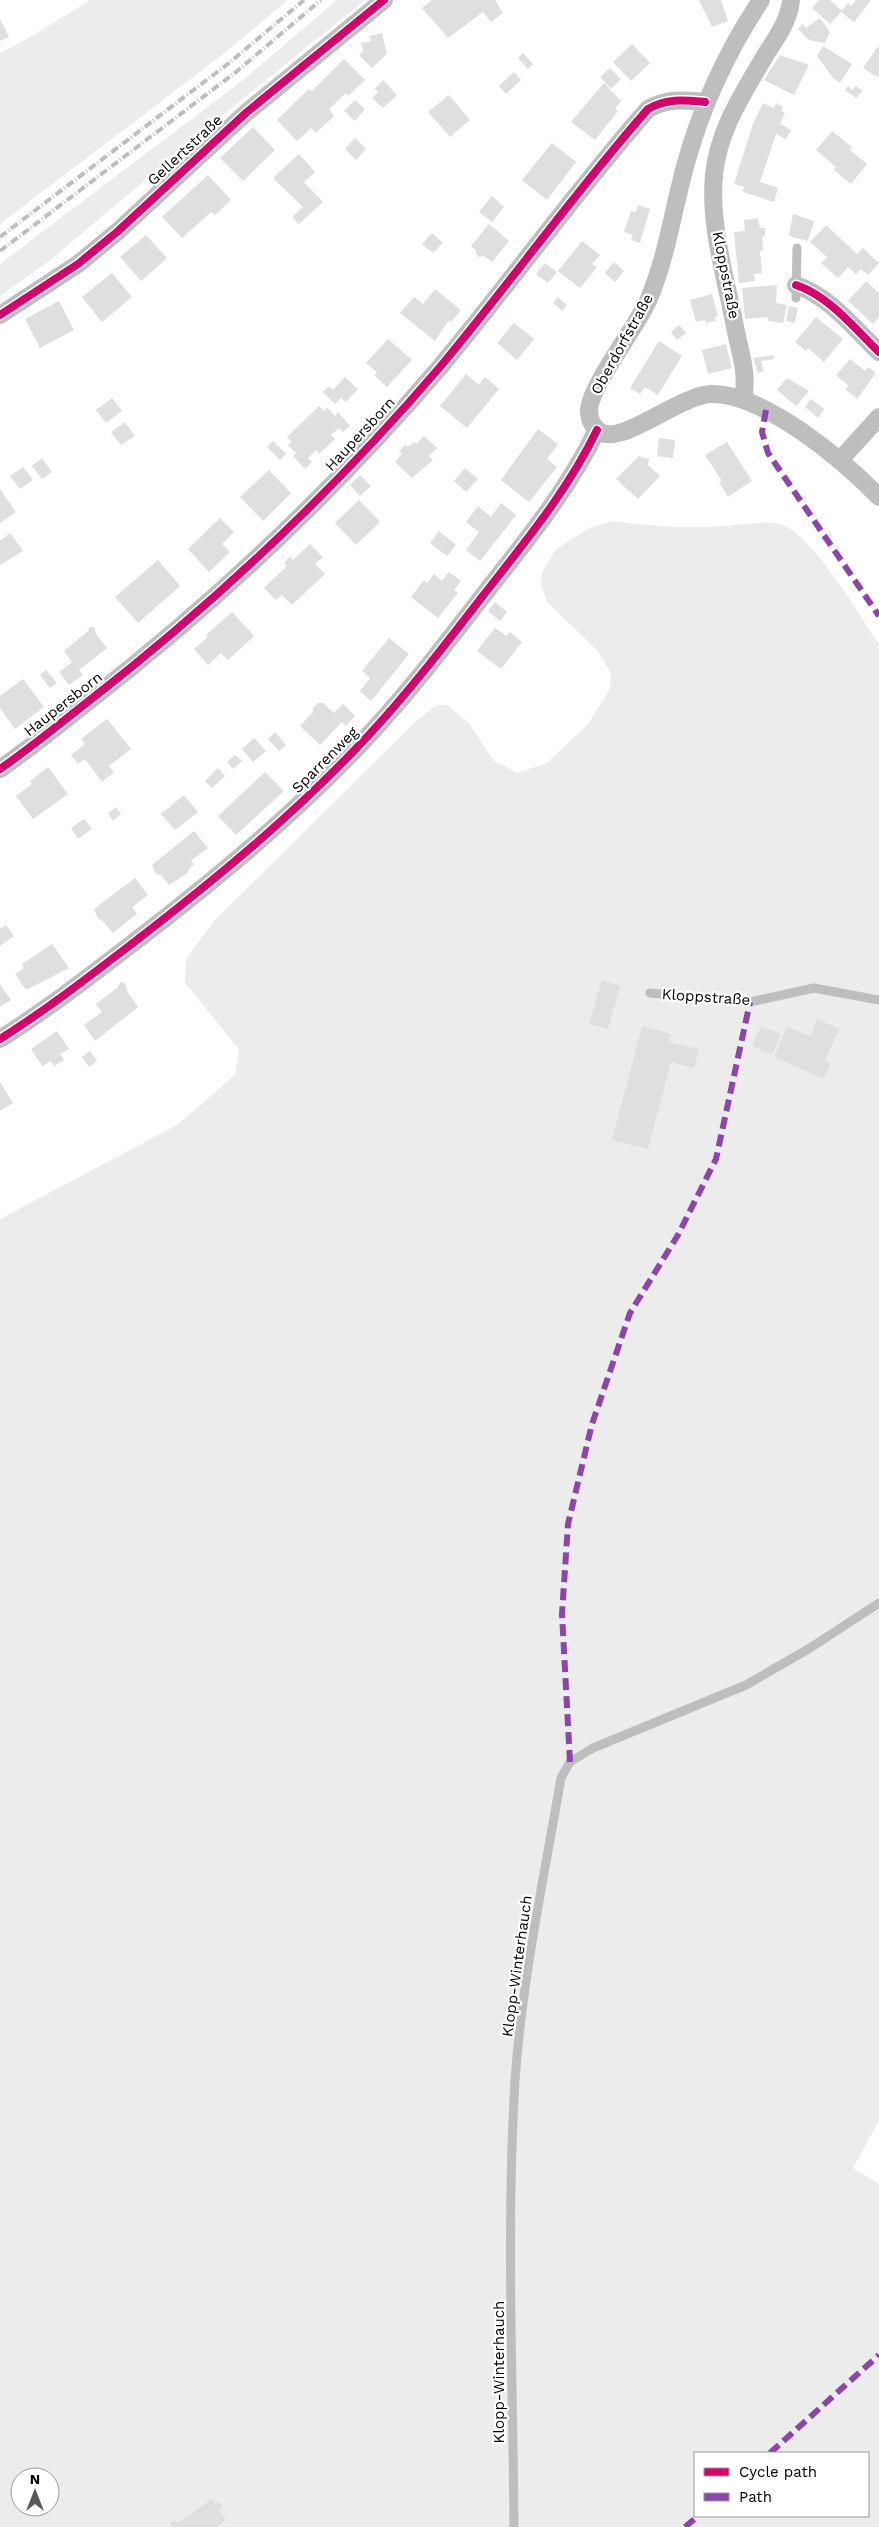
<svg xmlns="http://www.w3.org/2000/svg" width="879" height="2527" font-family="'Work Sans',sans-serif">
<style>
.green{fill:#ececec;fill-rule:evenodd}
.building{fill:#dfdfdf}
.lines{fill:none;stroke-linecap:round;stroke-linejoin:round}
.service{stroke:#bebebe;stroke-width:9}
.minor{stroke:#bebebe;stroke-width:18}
.rail{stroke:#bebebe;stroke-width:4;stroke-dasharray:8 2.5 1 2.5;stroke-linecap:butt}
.quiet{stroke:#8e44ad;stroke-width:6;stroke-dasharray:12 6;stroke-linecap:butt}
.cycleway-casing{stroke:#fff;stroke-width:11}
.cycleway{stroke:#d6006c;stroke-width:8}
.labels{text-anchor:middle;stroke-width:4.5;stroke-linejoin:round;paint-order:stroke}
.street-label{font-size:15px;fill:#000;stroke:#fff}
</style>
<rect width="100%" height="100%" fill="#fff"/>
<g class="green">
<polygon points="90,0 288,0 222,55 0,224 0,53 32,36"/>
<polygon points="337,0 365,0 208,127 48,262 0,296 0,264 243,80"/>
<path d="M612,521C644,525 675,528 708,527C725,527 766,520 780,524C812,533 859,615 879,644V2121L853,2168L879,2184V2527H0V1219L177,1125L235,1075L239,1049L185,983L186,959L214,921L417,720L437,705H447L469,723L494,761L517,773L547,763L588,724L610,689L611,673L597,650L548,603L541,586L542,573L555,550L589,528ZM695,2453H868V2516H695ZM20,2477H50V2507H20Z"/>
</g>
<g class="building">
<polygon points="432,0 495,0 503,13 491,22 483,12 448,38 422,8"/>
<polygon points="699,0 721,0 728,21 712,27"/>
<polygon points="819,0 830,0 842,11 830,24 812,8"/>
<polygon points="856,0 871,0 854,22 841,12 848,3 851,6"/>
<polygon points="820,18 830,32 825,43 809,40 798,29 803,24 806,28"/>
<polygon points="0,19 9,37 0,41"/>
<polygon points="382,33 387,54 372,68 359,55 363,51 361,43 371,41 369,36"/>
<polygon points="632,44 650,63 631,81 613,62"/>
<polygon points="879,45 879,74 877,77 863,68"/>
<polygon points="823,46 852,64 840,83 833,78 817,56"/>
<polygon points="523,53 533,64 528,69 518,58"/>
<polygon points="780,55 809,65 794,95 764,80"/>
<polygon points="344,59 365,80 348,96 346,93 329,109 334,116 316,133 311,128 297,141 277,120 309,89 312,91"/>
<polygon points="610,68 621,79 611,89 600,77"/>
<polygon points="514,72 521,80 506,94 499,86"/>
<polygon points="383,80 397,95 383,108 372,98 378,92 375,89"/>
<polygon points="604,83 621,101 615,109 618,111 595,140 571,122"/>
<polygon points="848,86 852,90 856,86 863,91 856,98 845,90"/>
<polygon points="449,95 470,120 450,137 428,112"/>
<polygon points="355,100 365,109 355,121 344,111"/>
<polygon points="763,103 774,108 776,103 783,107 781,111 785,113 780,124 791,130 786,139 776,134 760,182 778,188 774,202 743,192 744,187 734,184 753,124"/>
<polygon points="253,127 275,150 243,181 220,158"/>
<polygon points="832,131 852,147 850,150 867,164 851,184 834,170 836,167 816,150"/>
<polygon points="355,138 366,149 356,160 345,149"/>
<polygon points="552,143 576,162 547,200 522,180"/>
<polygon points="299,154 315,172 304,182 323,202 299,224 292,217 303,207 273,178"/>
<polygon points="208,175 231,200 215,215 211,212 182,238 162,217"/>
<polygon points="492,196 504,207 492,222 479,212"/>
<polygon points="638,205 650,209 640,243 631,240 633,235 624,232 631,211 636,212"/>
<polygon points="793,214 814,221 808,241 789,236"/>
<polygon points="758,218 760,228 765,228 765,235 762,237 763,251 760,251 762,273 754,274 755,281 739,283 734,232 745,231 744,220"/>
<polygon points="489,224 509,241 492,262 484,256 479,257 476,254 476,250 471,246"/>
<polygon points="826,225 857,254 863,248 879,263 868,275 861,269 856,274 848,267 838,278 821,263 827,257 810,242"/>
<polygon points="432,233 443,243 433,253 422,244"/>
<polygon points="146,235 167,258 141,281 120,257"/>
<polygon points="582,241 600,255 592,264 597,267 580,288 558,271"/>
<polygon points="614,262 624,271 615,282 605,273"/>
<polygon points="545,263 557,272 548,283 536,274"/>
<polygon points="112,273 132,297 102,322 82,297"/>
<polygon points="866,281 879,293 879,317 873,324 848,301"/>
<polygon points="777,285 776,303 787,305 783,323 769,321 767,317 745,319 742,288"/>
<polygon points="435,289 461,310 451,322 449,320 435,341 400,313 414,297 423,304"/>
<polygon points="712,294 718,316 715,317 716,321 706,323 705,320 696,322 690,300"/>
<polygon points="558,297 567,305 562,311 553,303"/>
<polygon points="59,301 74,330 40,348 25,319"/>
<polygon points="789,306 798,308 795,323 786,321"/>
<polygon points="816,317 843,339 824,362 808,348 806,351 795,342"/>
<polygon points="514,323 534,339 517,360 497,343"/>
<polygon points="679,325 686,333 677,340 671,332"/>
<polygon points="388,339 412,360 387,387 374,375 377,372 366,363"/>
<polygon points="659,341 682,356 658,395 645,387 640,394 630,388"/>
<polygon points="726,344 732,368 708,374 702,350"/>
<polygon points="773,355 774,359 761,361 764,371 758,373 753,358"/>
<polygon points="850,359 865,371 868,367 876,373 857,399 845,389 849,386 836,375"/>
<polygon points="466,374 479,385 485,377 499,389 467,428 440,406"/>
<polygon points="345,377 358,389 346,402 341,398 335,404 323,392 329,386 333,390"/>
<polygon points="787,378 809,391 796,406 777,390"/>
<polygon points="112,398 122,411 106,423 96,410"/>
<polygon points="811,399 824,409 818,418 805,407"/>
<polygon points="319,406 324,411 327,407 335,416 338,412 350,426 343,432 339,428 331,435 335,439 319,454 316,450 308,458 312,462 305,469 293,456 296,453 288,445 292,442 287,437"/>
<polygon points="125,422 135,436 121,445 111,432"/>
<polygon points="538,429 558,444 547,459 557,467 529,502 501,480"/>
<polygon points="424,436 437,448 429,456 433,460 412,478 395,462 402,454 399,451 405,445 408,447 414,442 416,444"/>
<polygon points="659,438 675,440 673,458 657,456"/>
<polygon points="273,441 286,454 280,460 267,447"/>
<polygon points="727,442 752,481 728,497 719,482 722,481 705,455"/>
<polygon points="639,456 649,459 648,465 660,476 638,499 616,479"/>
<polygon points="42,458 52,472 42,479 32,466"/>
<polygon points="23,467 33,480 20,489 10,476"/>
<polygon points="465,468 478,479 466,492 454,481"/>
<polygon points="269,470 291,493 263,521 240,497"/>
<polygon points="360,475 371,486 360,496 350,485"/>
<polygon points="0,489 16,512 0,523"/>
<polygon points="359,500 380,522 356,545 335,523"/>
<polygon points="501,503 516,515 480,561 466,550 479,532 466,522 478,506 491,517"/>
<polygon points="220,518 234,532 222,544 230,552 209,572 188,549"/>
<polygon points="439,531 456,545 447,556 430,543"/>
<polygon points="10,533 23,551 0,565 0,541"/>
<polygon points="310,544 323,557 315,564 325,574 292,605 282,595 276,600 264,588 287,566 284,563 290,556 293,560"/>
<polygon points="158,560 180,586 138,623 115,597"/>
<polygon points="449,572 461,581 454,590 458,593 438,618 411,597 424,580 427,583 434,574 442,581"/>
<polygon points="495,602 507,612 500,621 488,611"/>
<polygon points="232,612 254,636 228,660 221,653 208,665 194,649 208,637 206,635"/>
<polygon points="90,627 94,627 96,634 107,648 79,670 83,675 69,685 59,672 72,662 64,651 87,632"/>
<polygon points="495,628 507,636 510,632 522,642 501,669 477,651"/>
<polygon points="389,638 409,654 371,701 360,691 370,678 362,671"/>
<polygon points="46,670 57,683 50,688 40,675"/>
<polygon points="23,679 44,707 15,729 0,708 0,696"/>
<polygon points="318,703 323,703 334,713 343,704 355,716 346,726 342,722 320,745 300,726 313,712 313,708"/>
<polygon points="107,719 131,749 109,766 114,772 102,782 85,759 78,764 71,755 85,744 81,739"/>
<polygon points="275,732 286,745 279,751 268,739"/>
<polygon points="254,738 266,751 253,762 242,749"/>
<polygon points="235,755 242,761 233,769 227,762"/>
<polygon points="48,767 68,794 33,819 16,796 32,784 30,781"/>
<polygon points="218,768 225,776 212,788 205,781"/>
<polygon points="265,772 284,791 236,835 218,816"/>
<polygon points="184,795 198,812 175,830 161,814"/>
<polygon points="116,807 121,814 113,821 108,813"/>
<polygon points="84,819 92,829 78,839 71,828"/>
<polygon points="194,831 208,848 191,861 194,864 188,870 189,872 169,885 161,875 156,874 152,865"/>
<polygon points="135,878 148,895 132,907 137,914 113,933 102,920 98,919 94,909"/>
<polygon points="6,925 14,936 0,946 0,929"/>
<polygon points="52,944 69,968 26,990 15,974 24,968 22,964"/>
<polygon points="602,980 620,986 608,1029 589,1024"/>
<polygon points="121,982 125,983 127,991 138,1007 95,1041 84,1025 102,1012 96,1004 117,988"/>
<polygon points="0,984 11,1000 0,1007"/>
<polygon points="817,1019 839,1029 825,1061 831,1063 824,1079 774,1057 787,1027 810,1036"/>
<polygon points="642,1026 671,1034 669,1042 699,1049 694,1068 671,1062 648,1149 612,1140"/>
<polygon points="761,1026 781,1034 772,1055 752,1046"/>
<polygon points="57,1031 69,1049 60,1054 64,1060 54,1066 51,1061 42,1066 31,1049"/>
<polygon points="90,1051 97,1061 89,1067 82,1057"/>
<polygon points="0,1082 13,1103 0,1111"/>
<polygon points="212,2499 215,2504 219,2502 223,2507 219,2510 226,2520 216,2527 170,2527 172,2526 170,2523 175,2520 177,2523"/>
</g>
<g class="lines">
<g class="service">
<polyline points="796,298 797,248"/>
<polyline points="650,993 750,1002 814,988 879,1000"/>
<path d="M514,2527C513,2379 506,2229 515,2081C522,1979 544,1878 561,1778L570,1762L593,1748L746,1685L810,1648L879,1603"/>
</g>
<g class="minor">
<path d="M761,0C728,50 702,105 686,163C673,209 667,257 648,301C636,328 590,386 589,410C589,418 592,426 599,431C620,448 680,394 712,394C765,394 843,460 879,497"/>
<path d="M796,285C829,296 854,328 879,352"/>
<polyline points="0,315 78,264 117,232 247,112 384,0"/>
<path d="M743,399C748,377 741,354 736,332C727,282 709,226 714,175C718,130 744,92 766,54C777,37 789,21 791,0"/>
<polyline points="840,460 879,417"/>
<path d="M0,769C29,749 57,726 85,704C214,604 334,491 440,367C511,282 575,192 648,109C667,98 684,100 705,102"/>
<path d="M0,1039C46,1010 90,976 133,943C216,879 295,814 367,737C408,693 445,645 482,597C524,543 567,492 597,430"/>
</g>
<g class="rail">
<polyline points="0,237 229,63 304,0"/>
<polyline points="0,251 236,72 321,0"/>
</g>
<g class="quiet">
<polyline points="766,410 762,432 768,453 879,616"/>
<polyline points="570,1762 562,1614 568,1524 592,1424 630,1313 678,1235 716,1159 750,1002"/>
<polyline points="770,2453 879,2355"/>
<polyline points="685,2527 698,2516"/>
</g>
<g class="cycleway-casing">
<g id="cycleway">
<path d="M796,285C829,296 854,328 879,352"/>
<polyline points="0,315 78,264 117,232 247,112 384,0"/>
<path d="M0,769C29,749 57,726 85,704C214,604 334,491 440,367C511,282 575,192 648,109C667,98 684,100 705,102"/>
<path d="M0,1039C46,1010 90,976 133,943C216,879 295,814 367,737C408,693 445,645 482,597C524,543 567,492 597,430"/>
</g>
</g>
<use href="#cycleway" class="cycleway"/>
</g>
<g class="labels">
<g class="street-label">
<text transform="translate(185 150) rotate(-43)" y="5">Gellertstraße</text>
<text transform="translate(726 275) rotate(79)" y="5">Kloppstraße</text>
<text transform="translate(622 344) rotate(-61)" y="5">Oberdorfstraße</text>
<text transform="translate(360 434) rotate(-47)" y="5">Haupersborn</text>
<text transform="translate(63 704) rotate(-38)" y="5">Haupersborn</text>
<text transform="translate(325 760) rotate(-45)" y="5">Sparrenweg</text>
<text transform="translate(706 997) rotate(4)" y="5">Kloppstraße</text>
<text transform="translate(517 1966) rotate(-82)" y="5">Klopp-Winterhauch</text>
<text transform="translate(499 2372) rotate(-90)" y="5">Klopp-Winterhauch</text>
</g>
</g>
<rect x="694" y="2452" width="175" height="65" fill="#ffffff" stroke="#999999"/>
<rect x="704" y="2468" width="25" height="8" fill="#d6006c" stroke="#999999"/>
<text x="739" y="2477" font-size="15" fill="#000000">Cycle path</text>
<rect x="704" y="2493" width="25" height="8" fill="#8e44ad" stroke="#999999"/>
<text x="739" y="2502" font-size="15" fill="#000000">Path</text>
<g transform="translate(35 2492)"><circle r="24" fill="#ffffff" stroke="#999999"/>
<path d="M0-4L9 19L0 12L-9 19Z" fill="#595959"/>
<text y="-8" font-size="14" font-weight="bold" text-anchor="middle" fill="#000000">N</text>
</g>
</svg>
